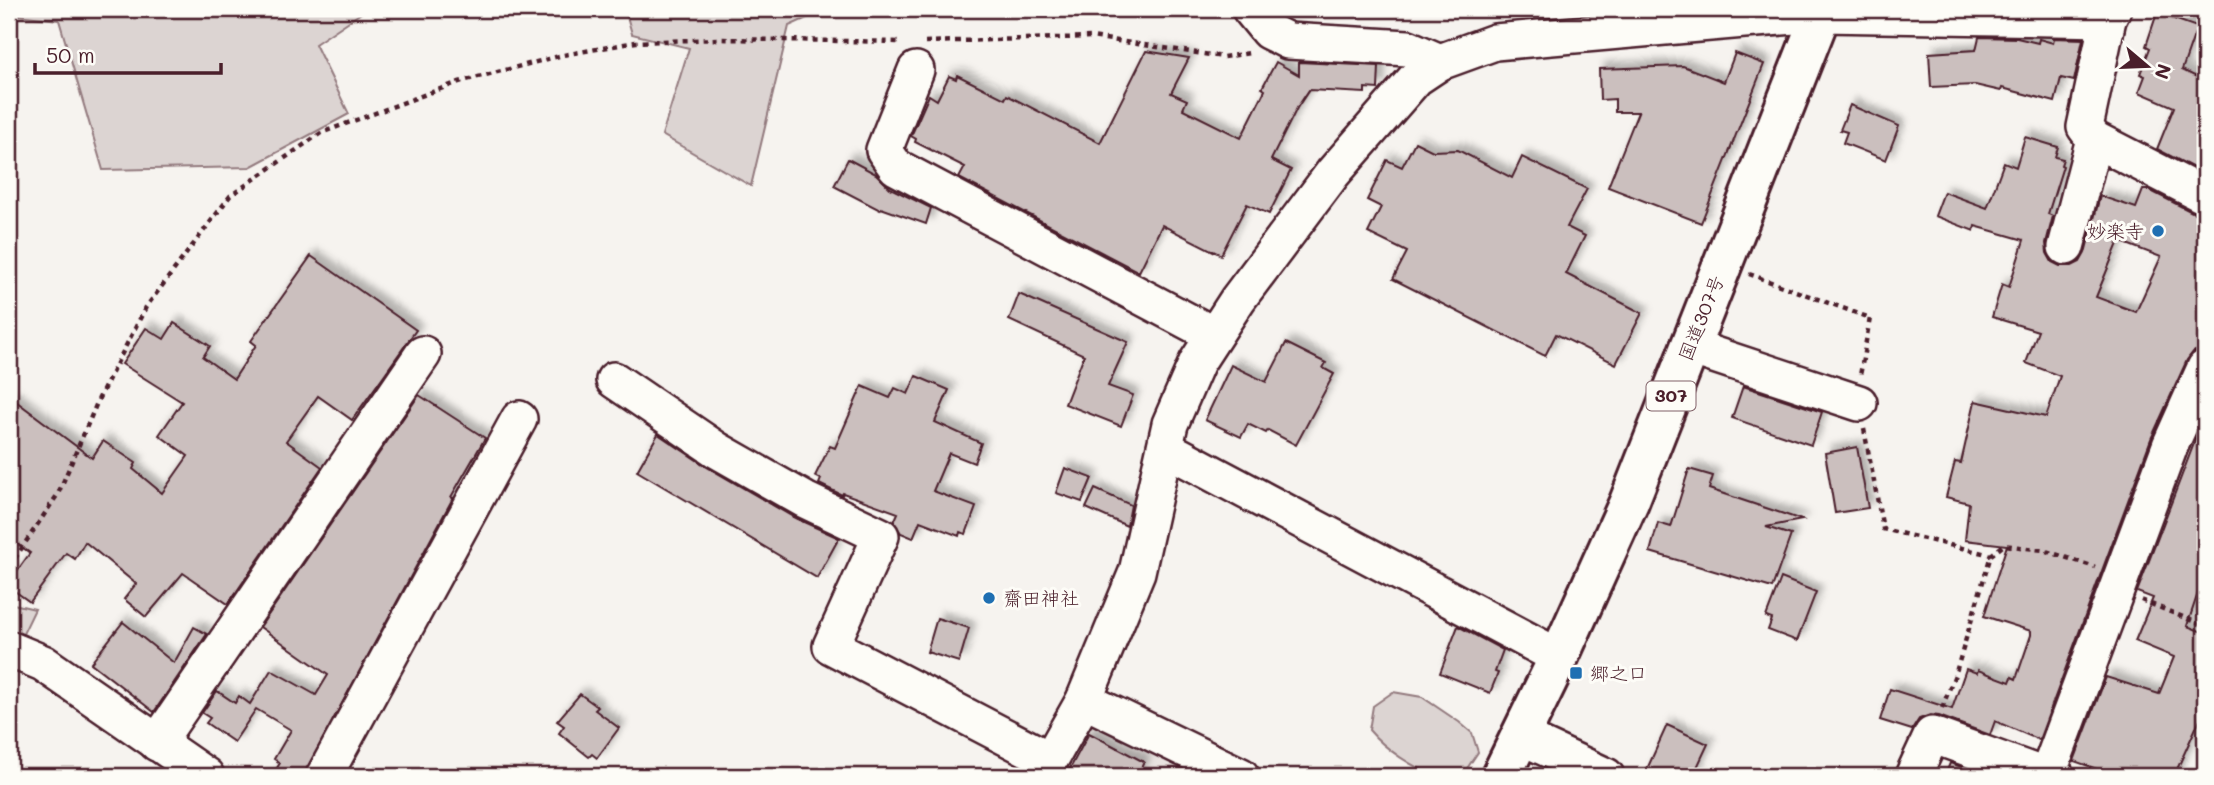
<svg xmlns="http://www.w3.org/2000/svg" width="2214" height="785" font-family="Mali,'Klee One',sans-serif">
<style>
.built{fill:#e9e3e0}
.green{fill:#dcd4d2;stroke:#937a7e;stroke-width:2}
.building{fill:#cbbfbe;stroke:#4a1f2b;stroke-width:2;fill-rule:evenodd;filter:url(#shadow)}
.lines{fill:none;stroke-linecap:round;stroke-linejoin:round}
.minor-casing{stroke:#4a1f2b;stroke-width:40}
.highway-casing{stroke:#4a1f2b;stroke-width:44}
.path{stroke:#4a1f2b;stroke-width:4.5;stroke-dasharray:5 5;stroke-linecap:butt}
.minor{stroke:#fdfcf7;stroke-width:35}
.highway{stroke:#fdfcf7;stroke-width:38}
.poi-dot{fill:#1f6fb2;stroke:#fdfcf7;stroke-width:2.5}
.labels{text-anchor:middle;stroke-width:6;stroke-linejoin:round;paint-order:stroke}
.shield{fill:#fdfcf7;stroke:#806168;stroke-width:2}
.shield-label{font-size:18px;font-weight:bold;fill:#4a1f2b}
.poi-label{font-size:19px;fill:#4a1f2b;stroke:#fdfcf7;text-anchor:start}
.street-label{font-size:19px;fill:#4a1f2b;stroke:#fdfcf7}
</style>
<defs>
<filter id="shadow"><feDropShadow dx="6" dy="-6" stdDeviation="3.5" flood-color="#0004"/></filter>
</defs>
<rect width="100%" height="100%" fill="#f6f3ef"/>
<filter id="ink" filterUnits="userSpaceOnUse"><feTurbulence type="fractalNoise" baseFrequency=".0143" numOctaves="2"/><feDisplacementMap in="SourceGraphic" scale="14" xChannelSelector="R" yChannelSelector="G"/><feConvolveMatrix kernelMatrix="1 2 1 2 8 2 1 2 1" color-interpolation-filters="sRGB"/></filter>
<g filter="url(#ink)">
<polygon class="built" points="1093,715 1214,776 1050,776"/>
<g class="green">
<polygon points="9,9 367,9 315,44 349,114 250,167 103,170 59,20 9,14"/>
<polygon points="625,9 827,9 789,26 751,186 662,135 689,48 632,34"/>
<polygon points="9,603 35,609 22,636 9,634"/>
<path d="M1393,692L1422,697L1459,722L1472,733L1478,752L1464,773C1455,776 1445,778 1437,776C1413,768 1385,749 1369,730L1373,706Z"/>
</g>
<g class="building">
<polygon points="2157,13 2197,27 2182,70 2205,81 2205,174 2157,149 2174,107 2139,92 2145,76 2140,74 2150,48 2146,46"/>
<polygon points="1979,37 2017,38 2038,43 2039,39 2053,43 2054,38 2083,39 2074,81 2061,78 2055,102 2002,88 2001,91 1975,85 1931,87 1929,53 1976,50"/>
<polygon points="1146,51 1189,58 1171,93 1187,100 1183,109 1241,138 1265,90 1262,88 1276,62 1299,75 1299,62 1379,66 1378,89 1365,88 1365,93 1309,90 1297,108 1271,160 1291,170 1269,214 1247,204 1221,255 1162,225 1139,272 959,178 965,167 915,142 916,139 911,136 929,95 937,100 949,76 956,79 957,75 1005,99 1007,95 1100,143"/>
<polygon points="1735,53 1764,64 1701,223 1608,187 1638,112 1615,112 1615,99 1600,100 1599,69 1683,66 1724,82"/>
<polygon points="1850,105 1899,126 1886,160 1843,143 1847,132 1840,130"/>
<path d="M2025,137L2058,147L2055,157L2063,159L2061,165L2063,166L2048,214L2053,216L2046,243L2047,253L2052,262L2060,266H2072L2080,262L2085,253L2100,196L2136,208L2143,190H2149L2196,214L2205,216V335L2200,349L2193,352L2187,360L2151,439L2039,740L1995,721L1990,735L1939,716L1930,715L1919,719L1912,730L1880,720L1890,689L1952,709L1966,669L1977,673L1978,670L2010,682L2012,677L2016,679L2031,635V631L1984,616L2007,545L1965,540L1969,503L1946,497L1955,462L1961,463L1975,401L2046,417L2060,376L2026,363L2038,331L1992,317L2002,284L2009,287L2024,240L1975,226L1974,231L1935,216L1944,192L1987,208L2004,162L2016,167ZM2119,241L2161,257L2136,312L2096,297Z"/>
<polygon points="1415,142 1433,151 1458,150 1512,178 1522,157 1587,189 1567,227 1585,236 1566,274 1642,313 1616,364 1556,334 1545,356 1393,279 1407,252 1368,233 1381,207 1367,200 1387,160 1402,167"/>
<polygon points="848,159 876,174 890,188 931,208 926,224 881,208 880,210 834,186"/>
<polygon points="311,256 416,330 352,420 318,396 286,441 322,467 228,604 183,573 146,617 124,599 136,584 85,542 75,559 66,553 30,602 9,587 9,582 30,553 9,538 9,396 92,458 103,441 136,463 133,469 162,493 188,456 159,435 182,402 122,364 146,328 164,339 174,323 210,346 203,357 234,379 256,345 251,341"/>
<polygon points="1019,294 1128,342 1108,386 1133,395 1121,426 1065,404 1084,355 1009,320"/>
<polygon points="1286,343 1326,363 1323,368 1334,374 1296,445 1268,430 1266,433 1248,424 1241,437 1205,420 1231,365 1266,382"/>
<polygon points="916,376 949,390 935,422 981,443 974,463 949,453 933,491 976,507 966,534 960,532 959,536 920,521 913,538 901,533 894,522 898,513 843,493 842,495 819,484 821,479 815,476 830,446 835,448 862,386 890,398 895,388 908,394"/>
<polygon points="1743,386 1822,412 1811,445 1732,418"/>
<polygon points="419,395 485,438 451,497 453,498 303,776 272,776 280,763 274,759 291,730 256,709 234,742 206,723 210,718 202,713 217,691 235,703 239,696 250,704 271,670 316,695 328,675 260,627"/>
<polygon points="2198,433 2205,436 2205,572 2187,626 2205,633 2205,708 2174,776 2117,776 2074,761 2106,677 2159,694 2174,657 2135,641 2153,598 2137,592"/>
<polygon points="658,434 707,467 795,518 839,538 817,578 637,471"/>
<polygon points="1857,447 1868,508 1835,513 1825,453"/>
<polygon points="1065,468 1092,478 1082,502 1056,493"/>
<polygon points="1689,469 1713,476 1709,489 1802,520 1766,527 1791,535 1772,588 1650,552 1658,523 1671,527"/>
<polygon points="1095,489 1131,505 1127,526 1086,508"/>
<polygon points="1781,578 1816,592 1797,641 1768,630 1772,619 1766,617"/>
<polygon points="937,618 969,628 959,662 927,652"/>
<polygon points="123,622 174,663 194,627 207,634 154,712 91,663"/>
<polygon points="1458,626 1503,650 1495,672 1498,673 1490,693 1440,673"/>
<polygon points="580,694 598,707 595,710 619,728 597,758 592,754 589,757 559,733 564,726 557,721"/>
<polygon points="1667,725 1708,744 1693,776 1663,776 1647,769"/>
<polygon points="1089,733 1144,762 1137,776 1066,776"/>
<polygon points="1950,763 1976,772 1975,776 1945,776"/>
</g>
<g class="lines">
<g class="minor-casing">
<g id="minor">
<polyline points="1250,9 1268,31 1288,41 1408,48 1440,62"/>
<polyline points="2113,9 2108,19 2085,127 2094,139 2205,196"/>
<polyline points="916,70 884,150 896,167 1214,335"/>
<polyline points="2066,247 2094,139"/>
<polyline points="1690,347 1859,403"/>
<polyline points="614,380 717,450 805,500 881,536 831,646 1050,760"/>
<polyline points="1165,448 1559,657"/>
<polyline points="9,649 43,663 206,776"/>
<polyline points="1084,700 1241,776"/>
<polyline points="1520,736 1606,776"/>
<polyline points="157,743 423,354"/>
<polyline points="324,776 519,419"/>
<polyline points="1041,776 1084,700 1137,572 1170,424 1197,362 1238,299 1333,173 1416,78 1440,62 1495,42 1744,20 1821,14 2108,19"/>
<polyline points="1913,776 1932,735 2045,776"/>
<polyline points="2055,776 2052,763 2170,446 2205,368"/>
</g>
</g>
<g class="highway-casing">
<polyline id="highway" points="1501,776 1559,657 1629,502 1823,9"/>
</g>
<g class="path">
<polyline points="925,42 1092,37 1223,57 1250,53"/>
<polyline points="1749,274 1870,318 1860,376"/>
<polyline points="1864,429 1883,529 1991,555"/>
<polyline points="9,567 58,494 99,398 146,307 230,196 321,133 459,82 563,55 636,42 720,39 902,42"/>
<polyline points="2141,600 2205,626"/>
<polyline points="1942,708 1956,672 1991,555 2004,545 2043,550 2095,567"/>
</g>
<use href="#minor" class="minor"/>
<use href="#highway" class="highway"/>
</g>
</g>
<g class="poi-dot">
<circle cx="2158" cy="231" r="7"/>
<circle cx="989" cy="598" r="7"/>
<rect x="1569" y="666" width="14" height="14" rx="3.5"/>
</g>
<g class="labels">
<rect class="shield" x="1646.5" y="381.5" width="49" height="29" rx="5"/>
<g class="shield-label">
<text x="1671" y="402">307</text>
</g>
<g class="poi-label">
<text x="2144" y="238" text-anchor="end">妙楽寺</text>
<text x="1003" y="605">齋田神社</text>
<text x="1590" y="680">郷之口</text>
</g>
<g class="street-label">
<text transform="translate(1701 318) rotate(-68)" y="7">国道307号</text>
</g>
</g>
<rect width="2214" height="785" fill="none" stroke="#fdfcf7" stroke-width="35"/>
<rect x="18" y="18" width="2179" height="750" fill="none" stroke="#4a1f2b" stroke-width="2.5" filter="url(#ink)"/>
<g transform="translate(2147 66) rotate(109)" stroke="#fdfcf7" stroke-width="5" paint-order="stroke">
<path d="M0-5L12 26L0 18L-12 26Z" fill="#4a1f2b"/>
<text y="-10" font-size="19" font-weight="bold" text-anchor="middle" fill="#4a1f2b">N</text>
</g>
<path d="M35 63v10h186v-10" fill="none" stroke="#4a1f2b" stroke-width="3.5"/>
<text x="46" y="63" font-size="21" fill="#4a1f2b" stroke="#fdfcf7" stroke-width="5" paint-order="stroke">50 m</text>
</svg>
